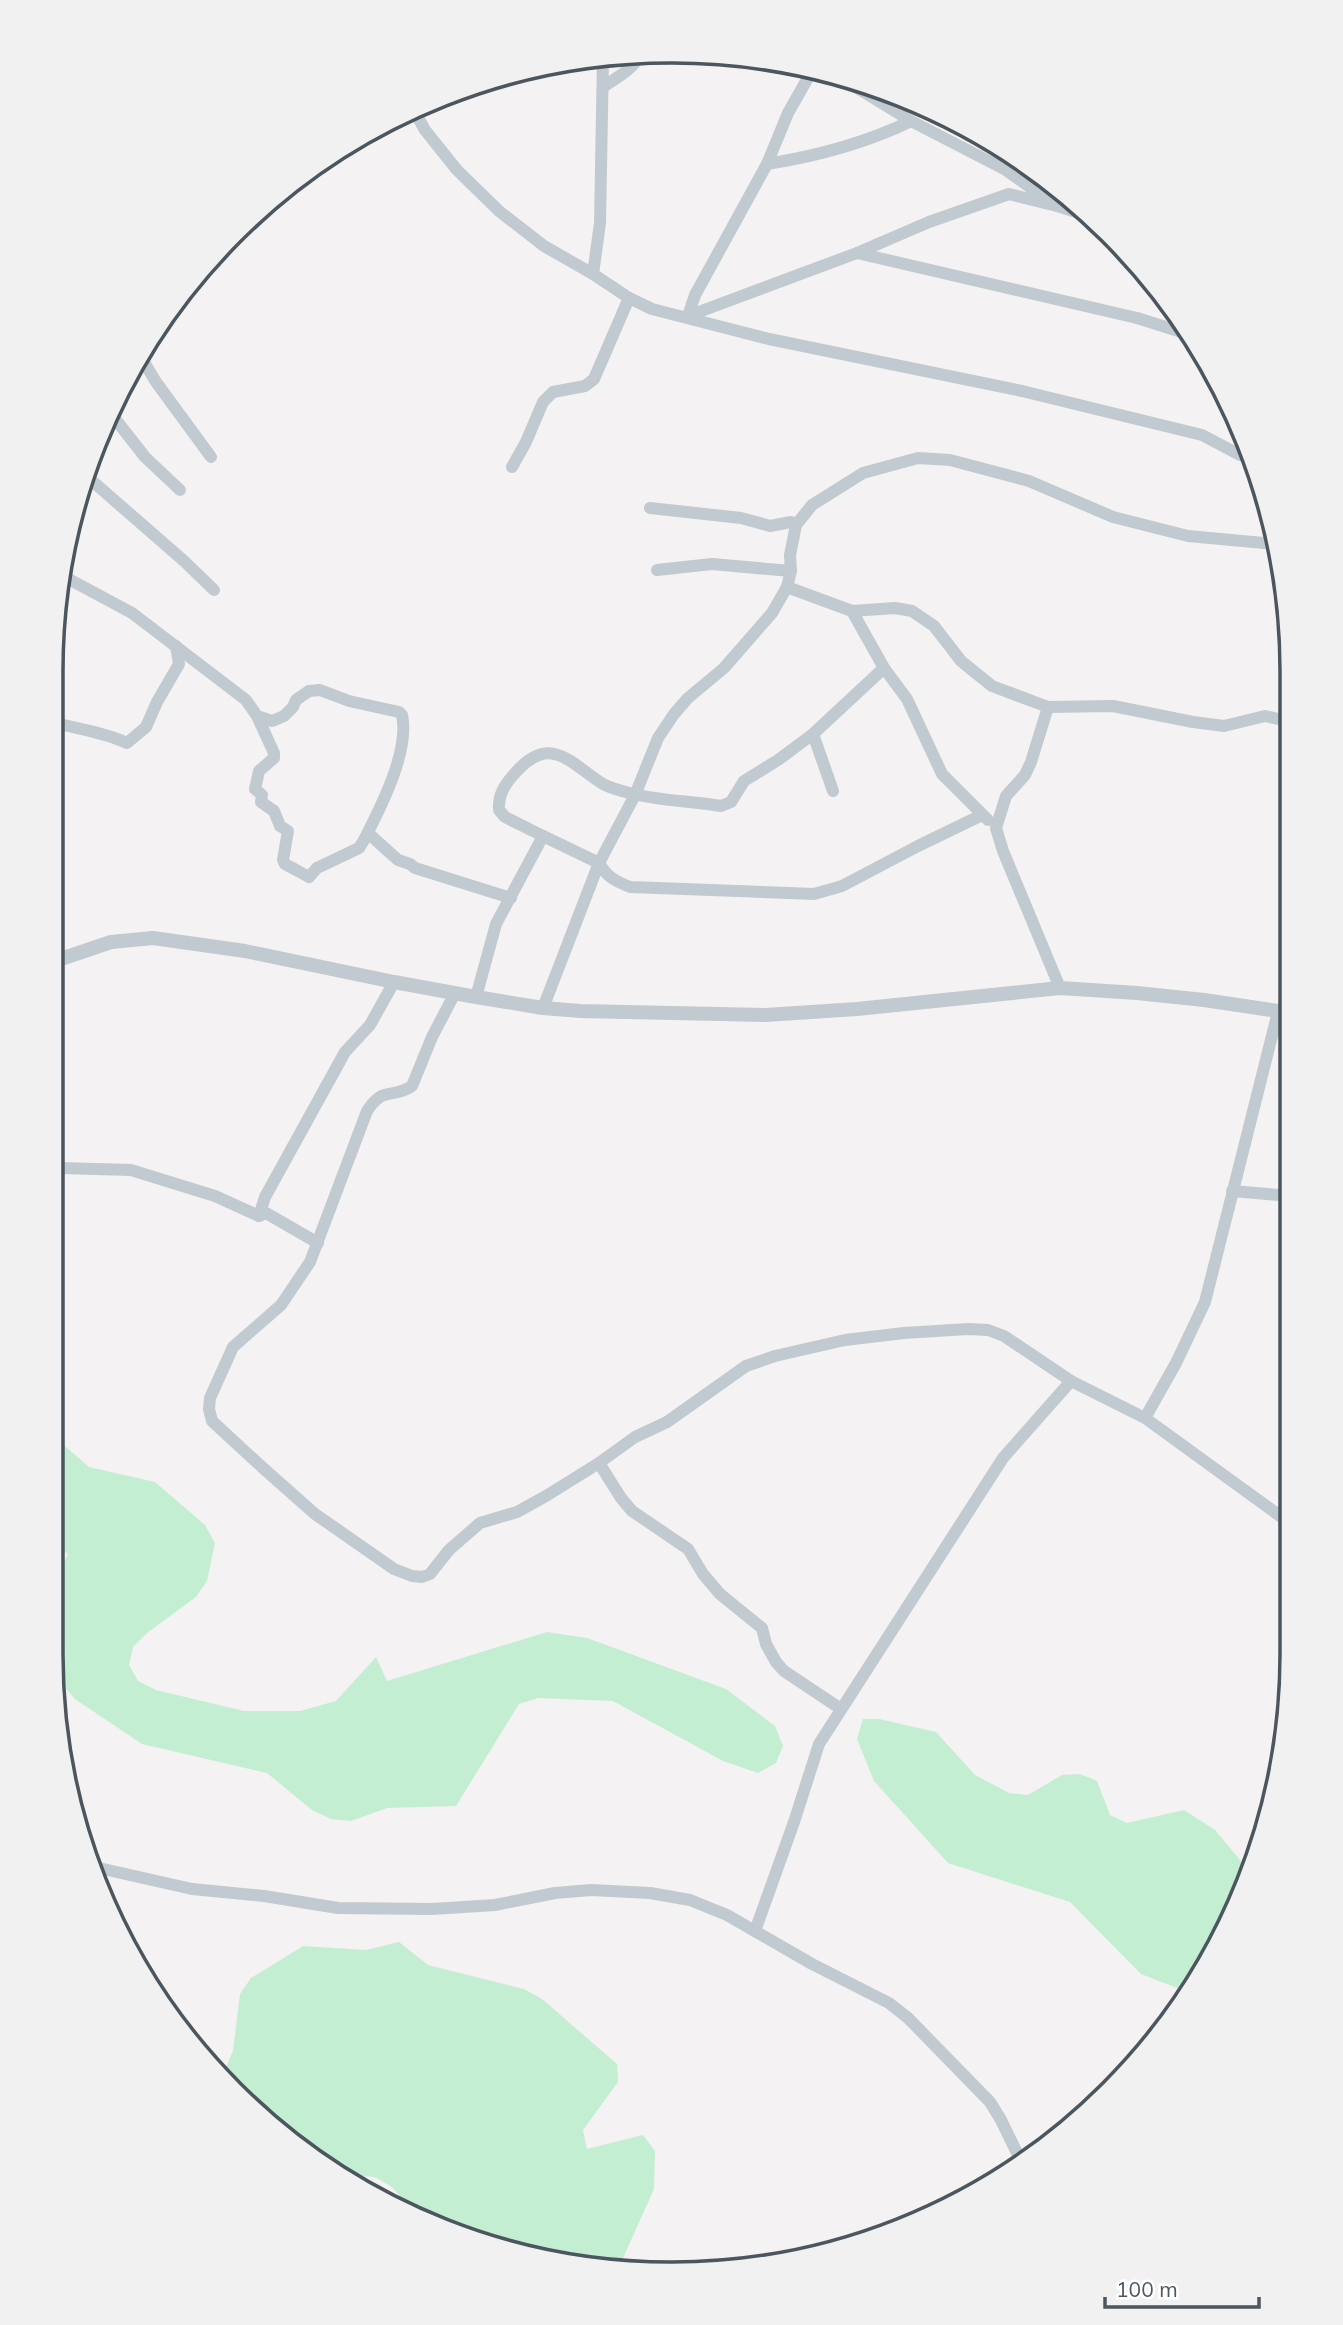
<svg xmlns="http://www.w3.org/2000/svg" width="1343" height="2325" font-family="Mulish,sans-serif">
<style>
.green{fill:#c4eed2}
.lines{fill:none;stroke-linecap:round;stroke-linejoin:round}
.minor{stroke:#c1cad0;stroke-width:12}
.tertiary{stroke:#c1cad0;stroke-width:14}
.rim{fill:none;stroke:#4b565f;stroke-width:3.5}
</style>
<rect width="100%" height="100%" fill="#f4f2f2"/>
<g class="green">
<polygon points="51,1434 89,1467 155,1482 205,1525 215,1543 207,1581 196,1597 147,1633 133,1647 129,1665 138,1681 156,1690 244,1711 300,1711 336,1701 376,1657 387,1681 547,1632 587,1638 726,1689 775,1726 783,1746 776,1763 758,1773 723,1761 613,1701 538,1698 519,1704 456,1806 387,1808 351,1821 331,1819 312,1810 267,1773 142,1744 75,1699 54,1675 51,1653 51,1579 59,1573 68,1554 51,1544"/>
<polygon points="863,1719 879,1719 936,1732 975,1775 1009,1793 1028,1795 1062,1775 1080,1774 1097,1781 1110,1815 1127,1823 1184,1810 1215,1830 1250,1872 1192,1989 1177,1988 1141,1974 1070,1902 948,1863 874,1781 857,1739"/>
<polygon points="399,1942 428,1965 524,1989 542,1999 617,2064 618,2082 583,2130 587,2149 643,2135 655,2151 654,2189 619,2267 510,2253 409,2207 392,2187 375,2177 336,2174 326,2169 221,2071 225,2069 233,2051 240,1994 251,1978 303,1946 366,1950"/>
</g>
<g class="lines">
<g class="minor">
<polyline points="839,77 911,121 1006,170 1051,202"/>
<path d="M603,87C620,75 630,72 641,54"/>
<polyline points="413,109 425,130 457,170 499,211 544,246 593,274 629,298 652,309 769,339 1022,391 1202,435 1240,455 1252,456"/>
<path d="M767,164C817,156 866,143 911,121"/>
<polyline points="857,253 1137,318 1188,334"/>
<polyline points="593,274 600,223 603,57"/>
<polyline points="688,316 857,253 929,222 1009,194 1057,206 1092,217"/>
<polyline points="688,316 695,295 767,164 788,113 813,69"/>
<polyline points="141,357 156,382 211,457"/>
<polyline points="112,415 145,457 180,490"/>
<polyline points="512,467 526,442 543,402 553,392 585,386 594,379 629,298"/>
<polyline points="83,473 184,561 214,590"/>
<polyline points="650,508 741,518 770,526 791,522 796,525"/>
<polyline points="657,570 712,564 791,571"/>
<path d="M63,576L132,613L246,700L257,716L274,753V758L259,771L255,789L262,795L261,802L274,811L280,826L288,831L283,860L285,864L309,877L317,868L359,848L364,840C380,809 410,751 402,715L399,712L349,701L320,690L309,691L296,700L293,707L284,716L272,721L257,716"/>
<polyline points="787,587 852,611 895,608 912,611 934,626 961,661 992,686 1048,707 1113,706 1193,722 1224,726 1265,716 1291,722"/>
<polyline points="852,611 884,668 907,699 942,774 988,820"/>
<polyline points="1048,707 1031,762 1025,775 1006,796 996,828 1003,851 1060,988"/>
<path d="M52,722C77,729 104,732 127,743L146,727L157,702L179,664L176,646"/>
<polyline points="833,791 813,734 884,668"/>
<polyline points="368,833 398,860 410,864 415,868 511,898"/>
<path d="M543,836L505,817L499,810C498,794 505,784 516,772C551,733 571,764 603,784C612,789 625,792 634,794C662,801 692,801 721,806L731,802L744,781L778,760L813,734"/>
<path d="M455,993L432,1037L412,1086C391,1100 384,1085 367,1111L310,1262L281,1305L233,1347L210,1398L209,1409L212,1421L263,1468L315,1514L394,1569L412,1576L422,1577L430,1574L449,1550L480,1523L517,1512L546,1496L599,1463L635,1437L667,1422L746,1366L775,1356L845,1340L904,1333L968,1329L988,1330L1004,1336L1071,1381L1145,1418"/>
<path d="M476,997L496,924L543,836L599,863C607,877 615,881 630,887L814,894L842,886L918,846L982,815"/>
<polyline points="543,1008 599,863 635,795 658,738 674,714 688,698 724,668 772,613 787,587 791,571 790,555 796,525 812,505 863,473 918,458 950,460 1029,481 1113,517 1188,536 1274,544"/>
<polyline points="1278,1012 1205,1302 1176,1363 1145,1418 1291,1524"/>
<path d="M51,1188C53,1180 52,1171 61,1168L131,1170L215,1196L259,1216L265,1197L345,1052L370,1025L394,982"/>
<polyline points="1232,1191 1291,1196"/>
<polyline points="259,1216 266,1213 318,1243"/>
<polyline points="599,1463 621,1498 632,1511 688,1549 703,1574 720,1594 762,1628 766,1644 776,1662 784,1671 841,1709"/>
<polyline points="1282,1517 1291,1499"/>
<polyline points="90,1866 192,1889 264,1896 338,1908 432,1909 495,1905 555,1893 591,1890 650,1893 690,1900 727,1915 812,1964 889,2003 908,2018 990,2102 1001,2120 1021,2161"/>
<polyline points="755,1931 794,1822 819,1744 1003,1458 1071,1381"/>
</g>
<polyline class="tertiary" points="52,962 111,942 153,938 245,951 394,982 476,997 543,1008 580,1011 766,1015 857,1009 1060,988 1137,993 1204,1000 1291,1013"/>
</g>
<path d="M0 0H1343V2325H0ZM671 63H672A608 608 0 0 1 1280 671V1654A608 608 0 0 1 672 2262H671A608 608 0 0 1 63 1654V671A608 608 0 0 1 671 63Z" fill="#f1f1f2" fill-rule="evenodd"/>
<path class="rim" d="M671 63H672A608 608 0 0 1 1280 671V1654A608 608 0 0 1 672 2262H671A608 608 0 0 1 63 1654V671A608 608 0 0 1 671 63Z"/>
<path d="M1105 2297v10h154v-10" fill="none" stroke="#4b565f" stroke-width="3.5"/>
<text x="1116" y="2297" font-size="21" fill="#4b565f" stroke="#ffffff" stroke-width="5" paint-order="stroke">100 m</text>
</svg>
